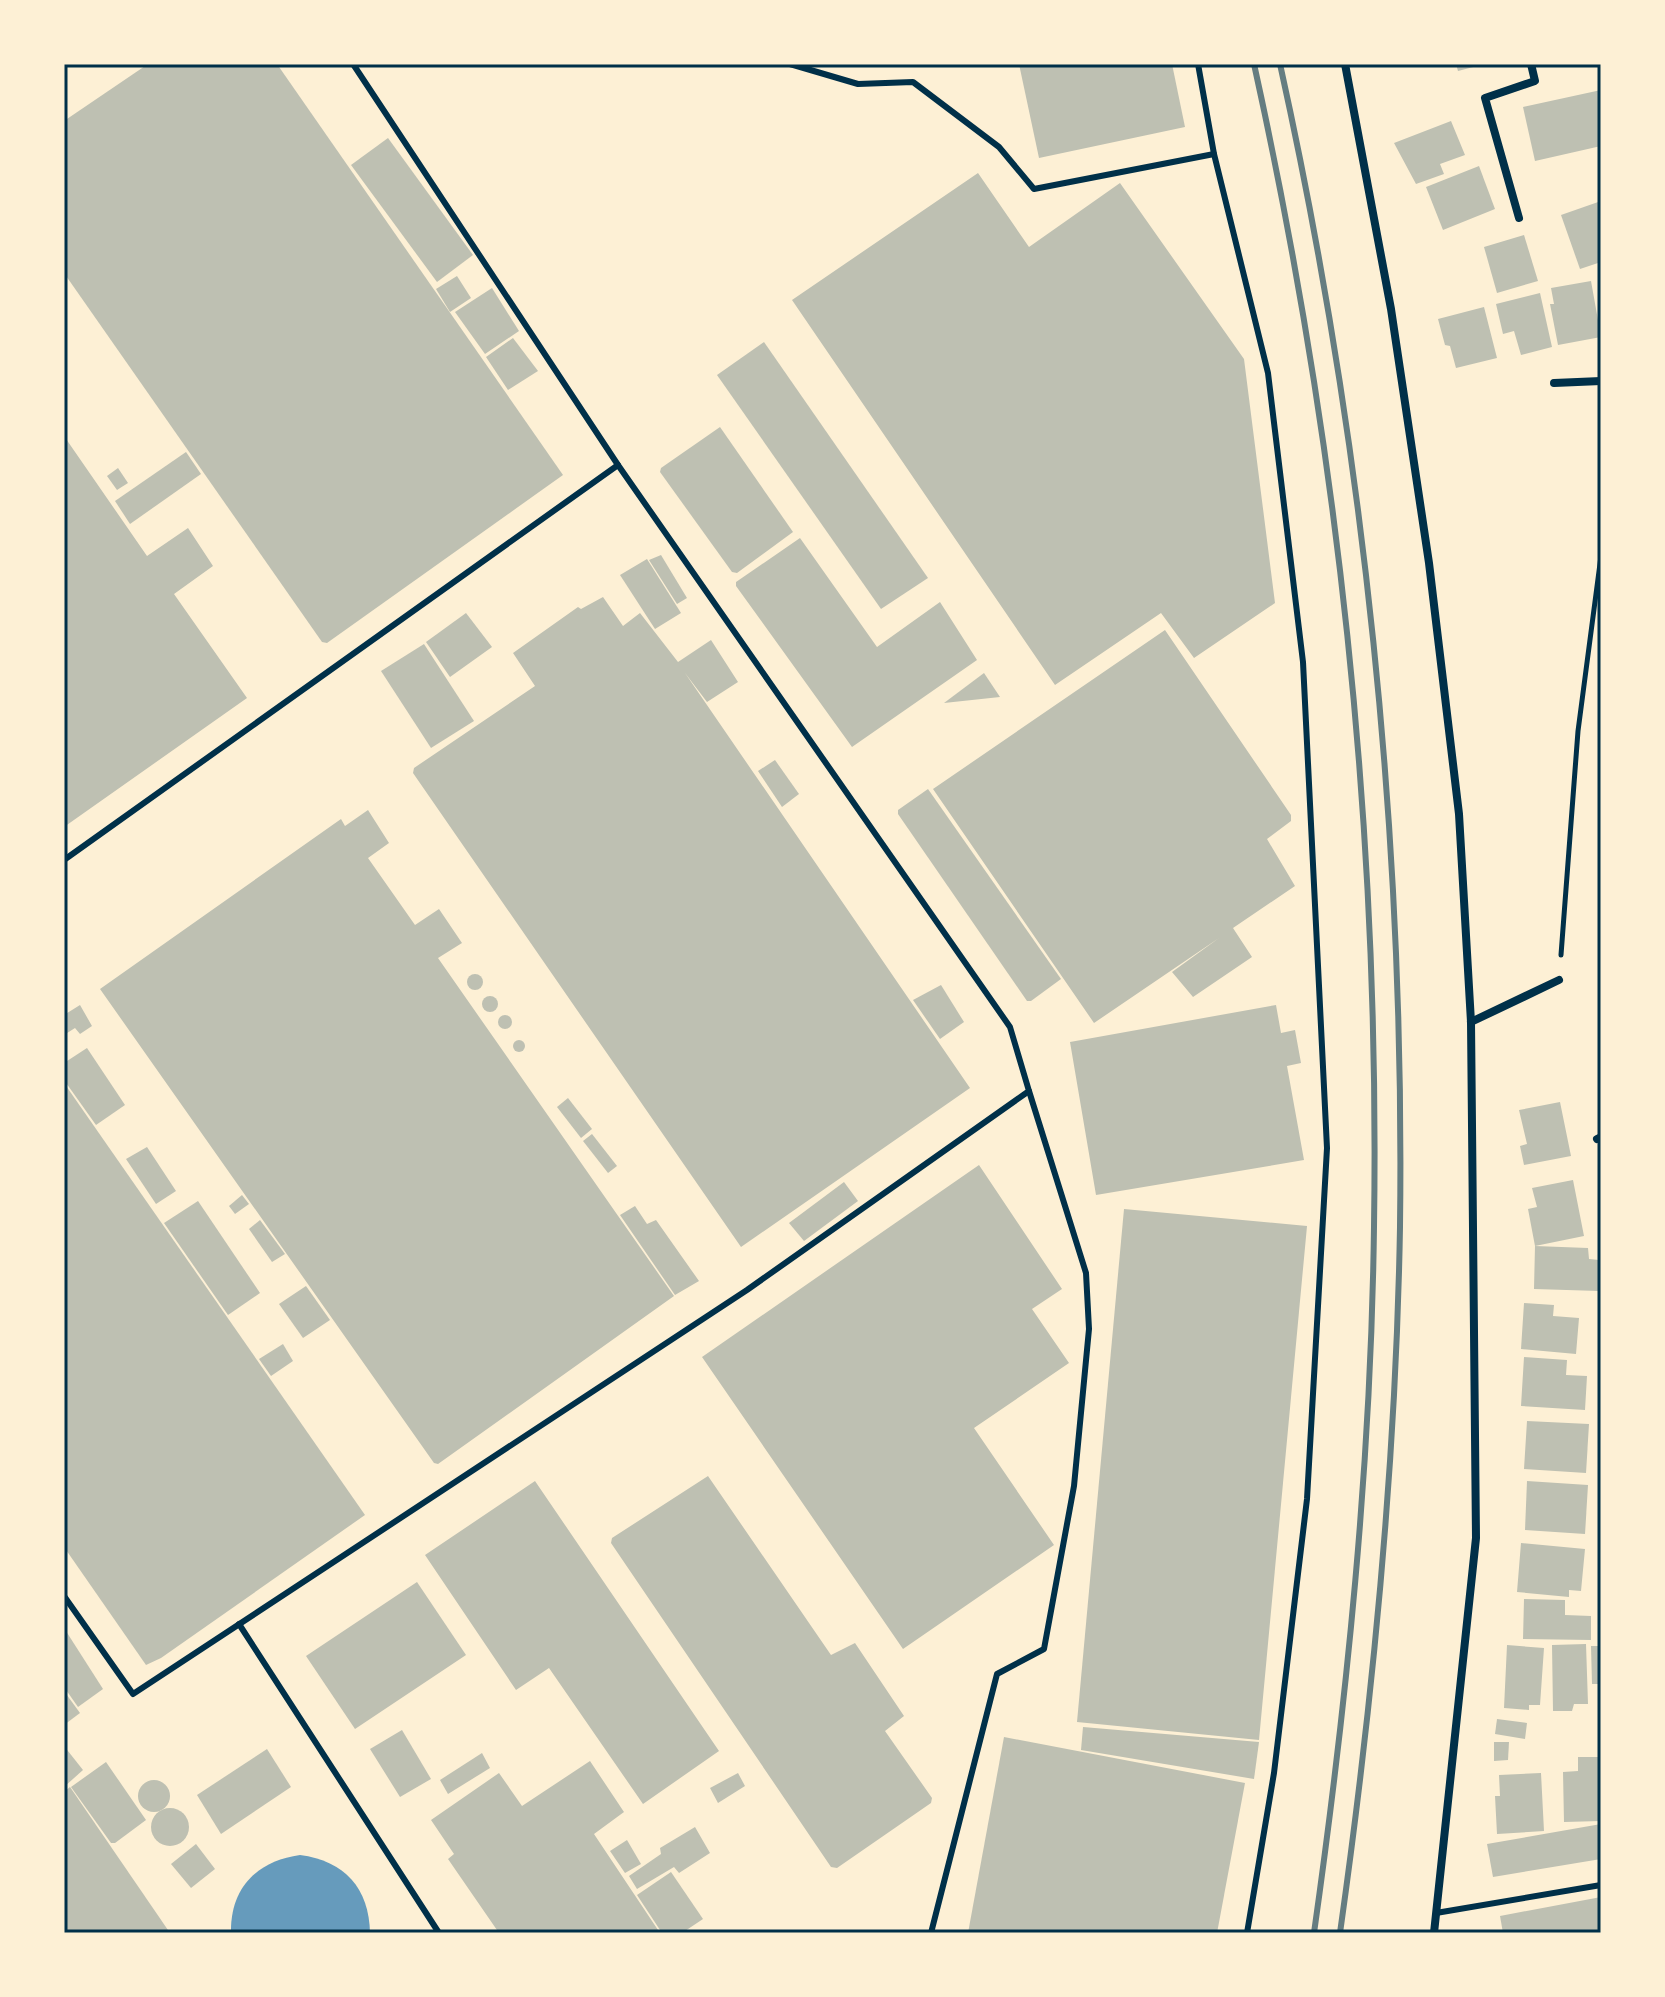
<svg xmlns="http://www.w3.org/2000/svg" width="1665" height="1997" font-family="Roboto,sans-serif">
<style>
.water{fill:#669bbc}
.building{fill:#bec0b2}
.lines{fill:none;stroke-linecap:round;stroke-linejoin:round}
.path{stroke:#003049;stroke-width:5}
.service{stroke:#003049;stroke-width:6}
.minor{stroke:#003049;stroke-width:8}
.rail{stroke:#657d81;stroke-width:6}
.neatline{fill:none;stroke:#003049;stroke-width:3}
</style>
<rect width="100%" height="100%" fill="#fdf0d5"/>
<path class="water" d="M300,1855C345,1861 369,1888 370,1933H231C230,1888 257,1861 300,1855Z"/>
<g class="building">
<polygon points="148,64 277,64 563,475 327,643 322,642 64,273 64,121"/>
<polygon points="1019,64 1172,64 1185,127 1039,158"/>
<polygon points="1456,64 1480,64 1481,65 1458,71"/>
<polygon points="1601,90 1601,146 1535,161 1523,107"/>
<polygon points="1451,121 1465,155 1440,164 1444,174 1416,184 1394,143"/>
<polygon points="388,138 473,255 437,282 351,165"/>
<polygon points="1479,166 1495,209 1443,230 1426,187"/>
<polygon points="978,173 1029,247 1120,183 1244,359 1275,603 1194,658 1161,613 1055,685 792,300"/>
<polygon points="1601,201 1601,262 1580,269 1561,215"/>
<polygon points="1524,235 1538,281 1497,293 1484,247"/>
<polygon points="457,276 471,298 450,312 436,289"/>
<polygon points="1591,281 1601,337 1558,345 1550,304 1554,304 1551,288"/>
<polygon points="492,288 519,331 485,354 455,312"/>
<polygon points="1540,293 1552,347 1521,355 1514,331 1503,334 1496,304"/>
<polygon points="1484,307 1497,358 1456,368 1450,346 1445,345 1438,319"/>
<polygon points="513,338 538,371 508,390 486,357"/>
<polygon points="764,342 928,578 881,609 717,375"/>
<polygon points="720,427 793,532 737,573 732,572 660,472 661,468"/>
<polygon points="64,436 147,556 188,528 213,566 174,594 247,698 64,827"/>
<polygon points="186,452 201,474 130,524 115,501"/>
<polygon points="118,468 128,483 117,490 107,476"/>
<polygon points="800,538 877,647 940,602 977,660 852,747 736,586 736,582"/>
<polygon points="661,555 687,598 677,604 649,560"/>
<polygon points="647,559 681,613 655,629 620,575"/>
<polygon points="603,597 623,626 640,613 678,662 711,640 738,682 707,702 685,673 970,1088 741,1247 413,773 414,768 535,686 513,653 578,607 581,609"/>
<polygon points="466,613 492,647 450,677 426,642"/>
<polygon points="1165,630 1291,815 1291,821 1267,839 1295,886 1233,928 1252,957 1193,997 1172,972 1219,938 1094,1023 933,789"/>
<polygon points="424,644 474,721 431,748 381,671"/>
<polygon points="984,673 1000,697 944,703"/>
<polygon points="775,760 799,794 782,807 758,771"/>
<polygon points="928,789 1061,979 1031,1001 1027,1001 898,814 898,810"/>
<polygon points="368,810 389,843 368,858 415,925 439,909 462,943 438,958 674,1296 438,1464 434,1463 100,989 341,819 345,826"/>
<circle cx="475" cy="982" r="8"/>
<polygon points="941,985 964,1022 940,1039 913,1000"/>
<circle cx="490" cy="1004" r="8"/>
<polygon points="80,1005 92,1026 80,1034 75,1028 64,1035 64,1015"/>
<polygon points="1276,1005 1281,1033 1295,1030 1301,1063 1287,1066 1304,1160 1096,1195 1070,1042"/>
<circle cx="505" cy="1022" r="7"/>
<circle cx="519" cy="1046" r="6"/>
<polygon points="87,1048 125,1105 96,1125 64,1080 64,1063"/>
<polygon points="64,1083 365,1515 161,1658 146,1665 64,1547"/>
<polygon points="568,1098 592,1129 581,1138 557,1107"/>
<polygon points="1560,1102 1571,1156 1524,1165 1520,1146 1527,1144 1519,1110"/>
<polygon points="592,1134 617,1166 608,1173 583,1141"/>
<polygon points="147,1147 176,1191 156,1204 126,1159"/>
<polygon points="979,1165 1062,1289 1032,1309 1069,1363 974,1428 1054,1545 903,1649 702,1357"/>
<polygon points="1573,1180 1584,1236 1535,1246 1528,1209 1537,1207 1532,1188"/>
<polygon points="844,1182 858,1201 804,1241 789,1223"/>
<polygon points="242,1195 249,1204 235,1214 229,1206"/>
<polygon points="198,1201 260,1293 228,1315 164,1223"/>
<polygon points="635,1206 647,1224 656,1220 699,1281 675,1295 620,1215"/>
<polygon points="1124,1209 1307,1226 1259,1740 1077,1722"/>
<polygon points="260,1220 285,1254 272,1262 249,1229"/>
<polygon points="1535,1246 1588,1248 1589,1259 1599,1260 1599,1291 1534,1289"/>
<polygon points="306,1286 330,1320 303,1338 279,1304"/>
<polygon points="1524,1303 1554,1305 1553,1316 1579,1318 1576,1354 1521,1349"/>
<polygon points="283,1344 293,1361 271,1376 259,1359"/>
<polygon points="1524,1357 1567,1360 1566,1375 1587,1376 1585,1410 1521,1406"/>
<polygon points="1527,1421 1589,1424 1586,1473 1524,1469"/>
<polygon points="708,1476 831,1655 855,1643 904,1716 885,1731 932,1798 931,1803 837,1868 831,1867 611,1543 612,1538"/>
<polygon points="535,1481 719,1751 643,1804 549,1668 516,1690 425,1555"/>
<polygon points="1527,1481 1588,1485 1585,1534 1525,1530"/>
<polygon points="1521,1543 1585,1549 1581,1591 1569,1590 1569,1597 1517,1592"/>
<polygon points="417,1582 466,1655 355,1729 306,1656"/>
<polygon points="1524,1599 1565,1600 1565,1615 1591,1616 1591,1640 1523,1639"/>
<polygon points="64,1628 103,1689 78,1707 64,1687"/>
<polygon points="1586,1644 1588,1704 1574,1704 1572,1711 1553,1711 1552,1645"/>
<polygon points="1507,1645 1544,1648 1540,1705 1529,1705 1529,1710 1504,1708"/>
<polygon points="1591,1646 1601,1646 1601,1684 1592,1684"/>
<polygon points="64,1691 80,1713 64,1725"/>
<polygon points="1497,1719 1527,1723 1525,1739 1495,1734"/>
<polygon points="1083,1727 1259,1742 1254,1779 1081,1750"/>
<polygon points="402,1730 431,1779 400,1797 370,1749"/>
<polygon points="1004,1737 1245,1783 1217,1933 968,1933"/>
<polygon points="1494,1742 1509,1742 1508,1760 1494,1761"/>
<polygon points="64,1746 83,1770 64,1787"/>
<polygon points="267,1749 291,1787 221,1834 197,1795"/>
<polygon points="482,1753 490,1768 448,1794 440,1780"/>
<polygon points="1578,1757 1601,1757 1601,1821 1564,1822 1563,1772 1578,1771"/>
<polygon points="590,1761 624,1812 594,1834 660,1933 499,1933 448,1859 454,1854 431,1820 499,1773 522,1806"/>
<polygon points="106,1762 146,1820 115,1843 111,1843 71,1787"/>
<polygon points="738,1773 745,1786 718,1803 710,1788"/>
<polygon points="1541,1773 1544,1831 1497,1834 1495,1796 1500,1796 1499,1775"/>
<circle cx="154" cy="1796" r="16"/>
<polygon points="70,1787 170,1933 64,1933 64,1792"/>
<circle cx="170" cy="1827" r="19"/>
<polygon points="1601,1824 1601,1859 1493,1877 1487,1844"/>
<polygon points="695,1827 710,1853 679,1873 674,1867 637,1889 629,1876 661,1854 660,1848"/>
<polygon points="627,1840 641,1864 625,1873 610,1851"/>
<polygon points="196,1844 215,1869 191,1888 171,1864"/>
<polygon points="671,1872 703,1919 682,1933 662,1933 637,1895"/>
<polygon points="1601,1897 1601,1930 1585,1933 1503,1933 1500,1916"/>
</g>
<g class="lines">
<polyline class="path" points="1561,955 1578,731 1601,556"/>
<g class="service">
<polyline points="790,64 858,84 913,82 999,147 1034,189 1214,154"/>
<polyline points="1198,64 1214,154 1268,373 1303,662 1327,1148 1307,1499 1274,1773 1247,1933"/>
<polyline points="64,860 618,465 353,64"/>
<polyline points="64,1596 133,1694 747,1290 1029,1091 1010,1027 618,465"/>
<polyline points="239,1624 439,1933"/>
<polyline points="1436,1913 1601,1885"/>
<polyline points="931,1933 997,1674 1044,1649 1074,1486 1089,1329 1086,1273 1029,1091"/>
</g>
<g class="minor">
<polyline points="1345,64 1391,309 1429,563 1459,814 1471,1022 1476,1538 1434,1933"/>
<polyline points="1519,218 1485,98 1535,81 1531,64"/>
<polyline points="1554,383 1601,381"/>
<polyline points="1471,1022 1559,980"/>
<polyline points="1597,1139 1601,1137"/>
</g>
<g class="rail">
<path d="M1254,64C1338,444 1380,837 1374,1227C1371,1464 1347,1699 1314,1933"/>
<path d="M1280,64C1364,444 1405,838 1400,1227C1396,1463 1373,1699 1340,1933"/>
</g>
</g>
<rect width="1665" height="1997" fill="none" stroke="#fdf0d5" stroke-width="132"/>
<rect x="66" y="66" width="1533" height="1865" class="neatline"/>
</svg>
